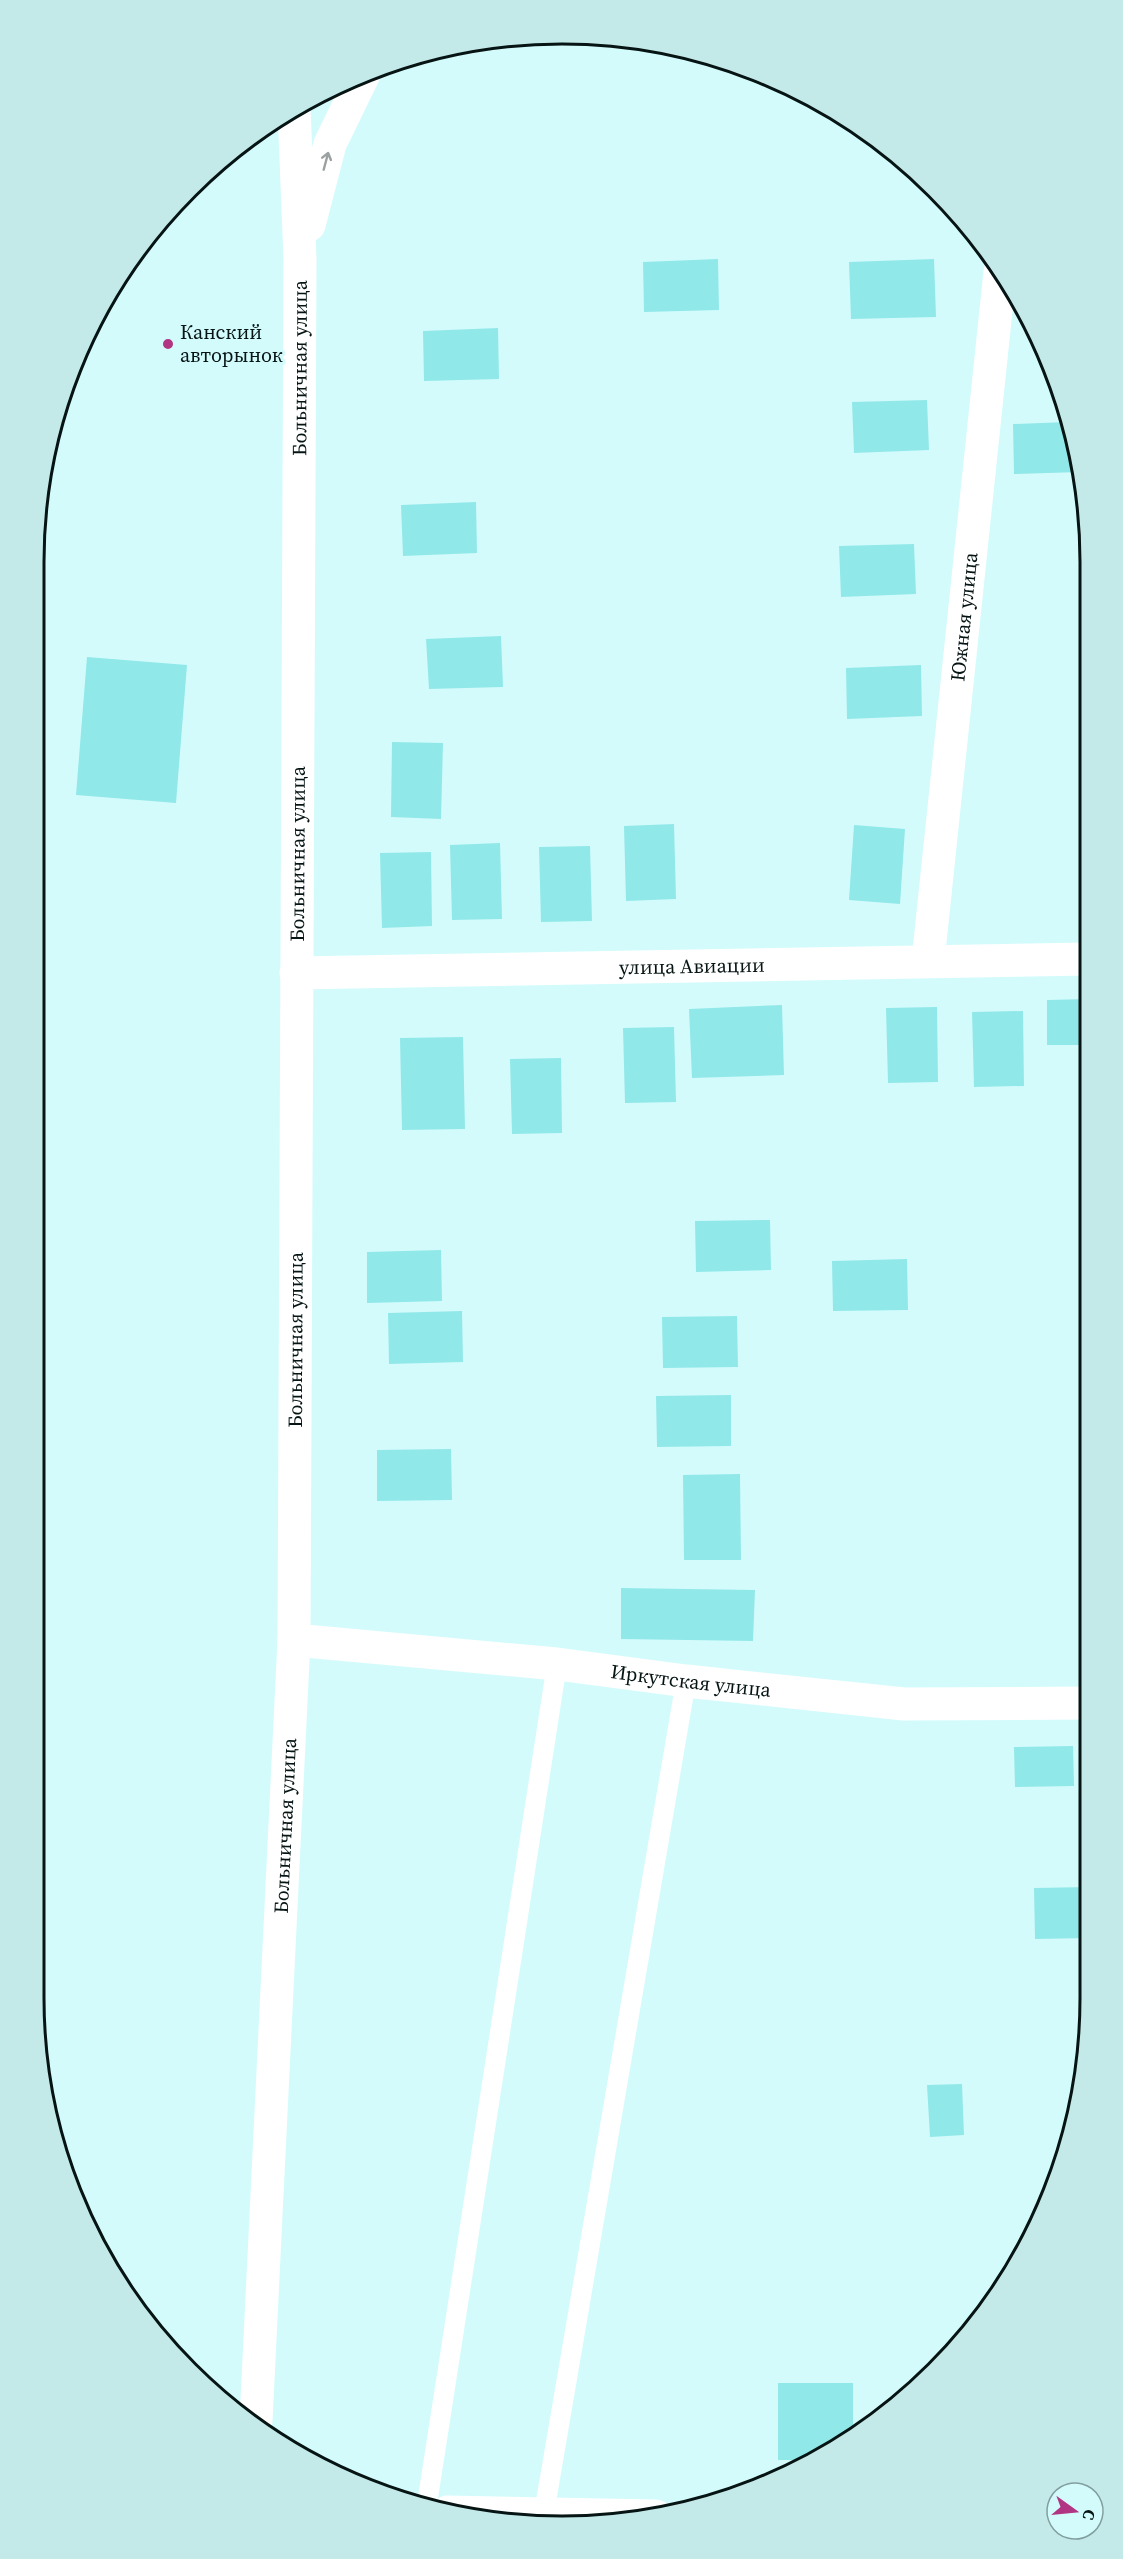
<svg xmlns="http://www.w3.org/2000/svg" width="1123" height="2559" font-family="'Source Serif 4',serif">
<style>
.building{fill:#91e8e9}
.lines{fill:none;stroke-linecap:round;stroke-linejoin:round}
.service{stroke:#fff;stroke-width:20}
.minor{stroke:#fff;stroke-width:33}
.tertiary{stroke:#fff;stroke-width:33}
.oneway{stroke:#9ba1a1}
.poi-dot{fill:#b23584;stroke:#d4fbfc;stroke-width:2}
.labels{text-anchor:middle;stroke-width:6;stroke-linejoin:round;paint-order:stroke}
.poi-label{font-size:20px;fill:#061414;stroke:#d4fbfc;text-anchor:start}
.street-label{font-size:20px;fill:#061414;stroke:#d4fbfc}
.rim{fill:none;stroke:#061414;stroke-width:3}
</style>
<rect width="100%" height="100%" fill="#d4fbfc"/>
<g class="building">
<polygon points="718,259 719,310 644,312 643,262"/>
<polygon points="934,259 936,317 851,319 849,262"/>
<polygon points="498,328 499,379 424,381 423,331"/>
<polygon points="927,400 929,450 854,453 852,402"/>
<polygon points="1067,422 1080,472 1014,474 1013,424"/>
<polygon points="476,502 477,553 403,556 401,505"/>
<polygon points="914,544 916,594 841,597 839,546"/>
<polygon points="501,636 503,687 429,689 426,639"/>
<polygon points="87,657 187,665 176,803 76,795"/>
<polygon points="921,665 922,716 847,719 846,668"/>
<polygon points="392,742 443,743 441,819 391,817"/>
<polygon points="674,824 676,899 626,901 624,826"/>
<polygon points="854,825 905,829 900,904 849,900"/>
<polygon points="500,843 502,919 452,920 450,845"/>
<polygon points="590,846 592,921 541,922 539,847"/>
<polygon points="431,852 432,926 382,928 380,853"/>
<polygon points="1087,999 1087,1045 1047,1045 1047,1000"/>
<polygon points="782,1005 784,1075 692,1078 689,1009"/>
<polygon points="937,1007 938,1082 888,1083 886,1008"/>
<polygon points="1023,1011 1024,1086 974,1087 972,1012"/>
<polygon points="674,1027 676,1102 625,1103 623,1028"/>
<polygon points="463,1037 465,1129 402,1130 400,1038"/>
<polygon points="561,1058 562,1133 512,1134 510,1059"/>
<polygon points="770,1220 771,1270 696,1272 695,1221"/>
<polygon points="441,1250 442,1301 367,1303 367,1252"/>
<polygon points="907,1259 908,1310 833,1311 832,1261"/>
<polygon points="462,1311 463,1362 389,1364 388,1313"/>
<polygon points="737,1316 738,1367 663,1368 662,1317"/>
<polygon points="731,1395 731,1446 657,1447 656,1396"/>
<polygon points="451,1449 452,1500 377,1501 377,1450"/>
<polygon points="740,1474 741,1560 684,1560 683,1475"/>
<polygon points="621,1588 755,1590 753,1641 621,1639"/>
<polygon points="1073,1746 1074,1786 1015,1787 1014,1747"/>
<polygon points="1090,1887 1090,1938 1035,1939 1034,1888"/>
<polygon points="962,2084 964,2135 930,2137 927,2085"/>
<polygon points="778,2383 853,2383 853,2433 825,2455 815,2460 778,2460"/>
</g>
<g class="lines">
<g class="service">
<polyline points="427,2504 557,1664"/>
<polyline points="543,2519 686,1681"/>
</g>
<g class="minor">
<path id="s1" d="M928,961L1000,272"/>
<path id="s2" d="M296,973L1087,959"/>
<path id="s3" d="M294,1640L557,1664L686,1681L904,1704L1089,1703"/>
<polyline points="447,2512 656,2516"/>
</g>
<g class="tertiary">
<polyline points="309,225 330,144 364,74"/>
<path id="s4" d="M256,2421L294,1640L300,259L294,108"/>
</g>
</g>
<defs><path id="oneway-shaft" d="M-6 0H5M1.5-3L5.5 0L1.5 3" fill="none" stroke-width="1.6" stroke-linecap="round" stroke-linejoin="round" transform="scale(1.5)"/></defs>
<use class="oneway" href="#oneway-shaft" transform="translate(326 161) rotate(-75)"/>
<circle class="poi-dot" cx="168" cy="344" r="6"/>
<g class="labels">
<g class="poi-label">
<text x="180" y="339">Канский<tspan x="180" dy="23">авторынок</tspan></text>
</g>
<g class="street-label">
<text dy="7" stroke="none"><textPath href="#s4" startOffset="2054">Больничная улица</textPath></text>
<text dy="7" stroke="none"><textPath href="#s1" startOffset="346">Южная улица</textPath></text>
<text dy="7" stroke="none"><textPath href="#s4" startOffset="1568">Больничная улица</textPath></text>
<text dy="7" stroke="none"><textPath href="#s2" startOffset="396">улица Авиации</textPath></text>
<text dy="7" stroke="none"><textPath href="#s4" startOffset="1082">Больничная улица</textPath></text>
<text dy="7" stroke="none"><textPath href="#s3" startOffset="399">Иркутская улица</textPath></text>
<text dy="7" stroke="none"><textPath href="#s4" startOffset="596">Больничная улица</textPath></text>
</g>
</g>
<path d="M0 0H1123V2559H0ZM562 44H562A518 518 0 0 1 1080 562V1998A518 518 0 0 1 562 2516H562A518 518 0 0 1 44 1998V562A518 518 0 0 1 562 44Z" fill="#c4e9e9" fill-rule="evenodd"/>
<path class="rim" d="M562 44H562A518 518 0 0 1 1080 562V1998A518 518 0 0 1 562 2516H562A518 518 0 0 1 44 1998V562A518 518 0 0 1 562 44Z"/>
<g transform="translate(1075 2511) rotate(105)"><circle r="28" fill="#d4fbfc" stroke="#829f9f" stroke-width="1.5"/>
<path d="M0-4.5L10 22L0 15L-10 22Z" fill="#b23584"/>
<text y="-9" font-size="16" font-weight="bold" text-anchor="middle" fill="#061414">С</text>
</g>
</svg>
